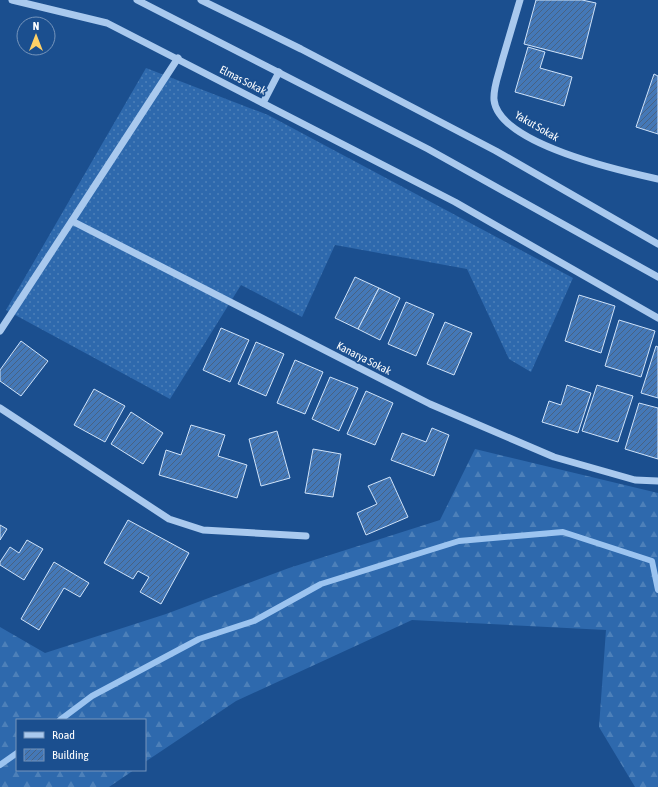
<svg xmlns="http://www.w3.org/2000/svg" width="658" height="787" font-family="'Asap Condensed',sans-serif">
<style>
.grass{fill:url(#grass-dots)}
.forest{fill:url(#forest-firs)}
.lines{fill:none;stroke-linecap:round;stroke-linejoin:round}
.stream{stroke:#9cc4f0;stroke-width:6}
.building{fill:url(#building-hatch);stroke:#cfe3fa}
.minor{stroke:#a9c9ee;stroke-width:7}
.labels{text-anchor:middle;stroke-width:3.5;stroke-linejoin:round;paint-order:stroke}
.street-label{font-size:11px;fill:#fff;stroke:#1b4f8f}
</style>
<defs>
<pattern id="grass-dots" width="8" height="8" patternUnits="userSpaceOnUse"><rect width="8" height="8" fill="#2e69ad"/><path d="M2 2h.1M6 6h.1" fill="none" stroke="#4d80b9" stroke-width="1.8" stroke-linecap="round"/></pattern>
<pattern id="forest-firs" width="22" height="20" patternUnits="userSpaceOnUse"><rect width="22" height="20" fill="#2e69ad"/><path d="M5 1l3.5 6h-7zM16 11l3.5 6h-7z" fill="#4d80b9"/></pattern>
<pattern id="building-hatch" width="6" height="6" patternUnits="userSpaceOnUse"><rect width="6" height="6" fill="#4478b7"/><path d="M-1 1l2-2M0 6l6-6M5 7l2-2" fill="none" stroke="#486282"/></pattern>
</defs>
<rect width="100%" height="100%" fill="#1b4f8f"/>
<polygon class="grass" points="146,68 268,115 573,278 531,372 509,359 467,269 335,245 302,317 241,285 170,399 6,310"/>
<polygon class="forest" points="475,449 658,493 658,787 635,787 599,727 606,630 412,620 236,701 145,762 145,720 17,720 17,770 134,770 109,787 0,787 0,627 45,653 166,614 289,568 440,520"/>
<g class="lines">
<g class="stream">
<polyline points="60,720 92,696 199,639 254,621 321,584 459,541 563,532 652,561 658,590"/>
<polyline points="0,765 17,753"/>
</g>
</g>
<g class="building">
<polygon points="536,0 582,0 596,3 582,59 524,44"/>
<polygon points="528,47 545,52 540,68 572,77 564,106 515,92"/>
<polygon points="654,74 658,76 658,134 636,127"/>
<polygon points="355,277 379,288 358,329 335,318"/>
<polygon points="379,288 400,298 380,340 358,329"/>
<polygon points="579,295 615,306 601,353 565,341"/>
<polygon points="406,302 434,314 416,356 388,344"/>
<polygon points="619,320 655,331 641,377 605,366"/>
<polygon points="445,322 472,333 454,375 427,364"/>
<polygon points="221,328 249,340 230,382 203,370"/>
<polygon points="21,341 48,361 21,396 0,381 0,370"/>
<polygon points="256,342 284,354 266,396 238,384"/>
<polygon points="656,346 658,347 658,398 641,393"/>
<polygon points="295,360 323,372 305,414 277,403"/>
<polygon points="330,377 358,388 339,431 312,419"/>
<polygon points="567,385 591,393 578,433 542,422 549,401 561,405"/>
<polygon points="597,385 633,396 618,442 582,431"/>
<polygon points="94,389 125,406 105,442 74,425"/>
<polygon points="366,391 393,403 375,445 347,434"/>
<polygon points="639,403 658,408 658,459 625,449"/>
<polygon points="131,412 163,433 143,464 111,444"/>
<polygon points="191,425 225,435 218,456 247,465 237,498 159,475 166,450 181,455"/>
<polygon points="432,428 449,435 434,476 391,460 402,433 426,442"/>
<polygon points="277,431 290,478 261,486 249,439"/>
<polygon points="313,449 341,454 333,497 305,493"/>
<polygon points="390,477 408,517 366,535 357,513 377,504 368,486"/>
<polygon points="128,520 189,553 161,604 140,592 149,577 138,571 133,579 104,563"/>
<polygon points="0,525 7,529 0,540"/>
<polygon points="27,540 43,549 24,580 0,565 0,562 10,547 19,553"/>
<polygon points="54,562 89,583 80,597 64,588 39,630 21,619"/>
</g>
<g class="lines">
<g class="minor">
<polyline points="12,0 107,23 455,202 658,318"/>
<polyline points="137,0 428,149 658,277"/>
<polyline points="201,0 301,49 496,151 658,244"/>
<path d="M520,0C514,20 508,41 502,61C499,74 493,87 494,100C499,144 621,171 658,179"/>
<polyline points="263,103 279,72"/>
<polyline points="72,221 430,404 554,457 635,480 658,481"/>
<polyline points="0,331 178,58"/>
<polyline points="0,408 169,519 203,530 306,536"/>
</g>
</g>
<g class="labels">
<g class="street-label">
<text transform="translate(243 80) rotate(27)" y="4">Elmas Sokak</text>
<text transform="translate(537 126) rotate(30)" y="4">Yakut Sokak</text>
<text transform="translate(364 358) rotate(27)" y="4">Kanarya Sokak</text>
</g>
</g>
<rect x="16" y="719" width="130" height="52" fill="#1b4f8f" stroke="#7695bc"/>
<rect x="24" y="732" width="20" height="6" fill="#a9c9ee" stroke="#7695bc"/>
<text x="52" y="739" font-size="12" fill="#ffffff">Road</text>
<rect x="24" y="749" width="20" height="12" fill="url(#building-hatch)" stroke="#7695bc"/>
<text x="52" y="759" font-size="12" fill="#ffffff">Building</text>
<g transform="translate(36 36)"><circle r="19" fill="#1b4f8f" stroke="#7695bc"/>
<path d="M0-3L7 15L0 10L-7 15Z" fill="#ffd166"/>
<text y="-6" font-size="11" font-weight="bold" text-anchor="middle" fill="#ffffff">N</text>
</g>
</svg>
